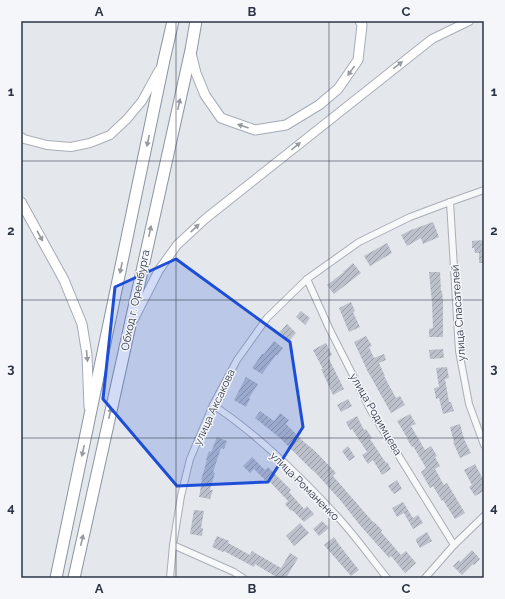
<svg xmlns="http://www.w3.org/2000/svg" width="505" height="599" font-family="Raleway,sans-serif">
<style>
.building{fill:url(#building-hatch)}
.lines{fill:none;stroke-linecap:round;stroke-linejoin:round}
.street-casing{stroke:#a9aeb7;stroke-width:8}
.secondary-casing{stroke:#a9aeb7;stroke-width:10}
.primary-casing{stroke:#a3abb8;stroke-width:11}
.highway-casing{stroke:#8b94a3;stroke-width:13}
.street{stroke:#f7f8fa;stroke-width:6}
.secondary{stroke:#fff;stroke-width:8}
.primary{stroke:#fff;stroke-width:9}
.highway{stroke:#fff;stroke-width:11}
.oneway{fill:#959aa2}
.marked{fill:#1d4ed8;fill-opacity:0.2;stroke:#1d4ed8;stroke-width:3;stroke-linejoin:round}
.grid{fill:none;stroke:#2b3445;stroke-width:1;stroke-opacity:0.55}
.labels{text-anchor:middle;stroke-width:3;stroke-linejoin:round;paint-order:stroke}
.street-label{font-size:11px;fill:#2b3445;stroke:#f4f6f9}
.neatline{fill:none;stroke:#2b3445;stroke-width:1.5}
.grid-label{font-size:13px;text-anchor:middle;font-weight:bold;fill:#2b3445}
</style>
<defs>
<pattern id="building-hatch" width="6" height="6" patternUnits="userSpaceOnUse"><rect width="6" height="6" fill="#bbc0ca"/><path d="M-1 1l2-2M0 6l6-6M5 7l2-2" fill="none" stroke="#989da6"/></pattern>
</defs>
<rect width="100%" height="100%" fill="#e4e7ec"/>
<g class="building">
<polygon points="433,222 439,237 423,244 421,238 407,246 401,235 411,230"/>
<polygon points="484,240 484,263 479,263 479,253 475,253 474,248 472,248 472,241"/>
<polygon points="387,243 392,253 370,266 364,256"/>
<polygon points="353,263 361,273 334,294 327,285 344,272 343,272"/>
<polygon points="429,272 440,272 441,291 442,291 443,302 443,337 429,337 429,329 433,328 432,303"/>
<polygon points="351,302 355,311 353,312 360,327 349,332 339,308"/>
<polygon points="301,311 310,318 305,325 296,317"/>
<polygon points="287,324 296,333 289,341 280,332"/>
<polygon points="366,336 372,346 369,347 374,358 384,354 386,360 379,363 385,376 384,376 396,398 400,396 405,405 391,413 367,370 354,342"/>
<polygon points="274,341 283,348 277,356 276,355 262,374 252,368 262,354 264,354"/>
<polygon points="326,343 332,355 328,357 344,389 333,395 321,369 323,369 313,350"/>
<polygon points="443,349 444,358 430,359 429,350"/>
<polygon points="447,367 449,378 445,379 449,402 451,402 454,411 443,414 439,398 436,399 434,388 439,387 436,368"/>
<polygon points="246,377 258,384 249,398 250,399 246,407 234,400"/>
<polygon points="348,399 352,406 341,412 337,405"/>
<polygon points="260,411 274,421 280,413 289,420 286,424 303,441 315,451 336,473 333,476 373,522 374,522 382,530 381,532 401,555 406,551 416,563 405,573 391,556 389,558 359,524 341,501 314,471 313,471 280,438 255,418"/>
<polygon points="410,414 416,424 411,426 425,450 431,446 437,456 435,457 440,466 435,469 444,485 447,483 465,513 455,519 443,500 442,501 433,486 430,488 421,472 426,468 413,446 412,447 407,439 408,439 397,421"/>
<polygon points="357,416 364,430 366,429 372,438 370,439 386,463 387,462 391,469 382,475 373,460 368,464 362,455 367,452 352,429 350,430 346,422"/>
<polygon points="460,424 464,439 471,453 460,458 453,442 454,442 450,427"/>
<polygon points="217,437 227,441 224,449 221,448 213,472 215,473 210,490 213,490 210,499 199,497 202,480 201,480 207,460 206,460 209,451 211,452"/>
<polygon points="348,446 355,457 349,461 342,451"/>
<polygon points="252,457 265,470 268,467 291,490 289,492 304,509 307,506 314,514 304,522 292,510 291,511 285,504 288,501 269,481 268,483 254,469 250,473 243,466"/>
<polygon points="475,464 484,481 484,491 475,496 469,487 472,485 464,470"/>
<polygon points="397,480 402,489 394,494 388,486"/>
<polygon points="403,502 413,518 418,515 423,523 413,529 404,513 397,517 392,508"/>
<polygon points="194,510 204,511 201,528 203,528 202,536 190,534"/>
<polygon points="322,521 329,528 319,536 313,529"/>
<polygon points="300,523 309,533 294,546 286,536"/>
<polygon points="427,532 432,541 420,548 416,541 416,539"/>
<polygon points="217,536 229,541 228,543 250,555 252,551 281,568 290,553 298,558 286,578 278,578 255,564 254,567 224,551 223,552 212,547"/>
<polygon points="334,537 340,546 359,570 351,576 324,545"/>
<polygon points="472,550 480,559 474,565 473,564 462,575 453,566 459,560 460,562"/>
</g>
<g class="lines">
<g class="street-casing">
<g id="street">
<polyline points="450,202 459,351 469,404 484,445"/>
<polyline points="307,279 329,328 371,411 454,545"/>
<path d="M213,405C257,434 299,475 335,514C354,534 370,557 387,578"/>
<polyline points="173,545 234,572 243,578"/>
<polyline points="170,578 173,545 181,496 190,459 213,405 237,360 267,318 307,279 359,242 410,217 450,202 484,190"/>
<polyline points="425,578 454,545 484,516"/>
</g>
</g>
<g class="secondary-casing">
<g id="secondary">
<polyline points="21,137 24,139 47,145 71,147 90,143 110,135 127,119 142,101 159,70"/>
<polyline points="134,319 159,270 177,245 205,219 432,39 469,21"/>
</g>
</g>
<g class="primary-casing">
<g id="primary">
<polyline points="191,53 196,73 205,95 221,118 255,130 286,125 319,105 338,89 358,60 362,25 360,21"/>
<polyline points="21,202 64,280 82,324 87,355 89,407"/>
</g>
</g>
<g class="highway-casing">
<g id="highway">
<polyline points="56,578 164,60 173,21"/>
<polyline points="74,578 191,50 196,21"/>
</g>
</g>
<use href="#street" class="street"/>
<use href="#secondary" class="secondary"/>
<use href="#primary" class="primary"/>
<use href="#highway" class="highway"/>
</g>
<defs><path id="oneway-solid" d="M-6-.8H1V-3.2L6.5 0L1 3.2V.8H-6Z"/></defs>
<g class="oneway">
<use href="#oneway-solid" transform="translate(398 65) rotate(-38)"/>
<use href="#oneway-solid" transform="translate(351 71) rotate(125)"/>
<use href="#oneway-solid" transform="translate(179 104) rotate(-78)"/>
<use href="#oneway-solid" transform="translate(243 126) rotate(-161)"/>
<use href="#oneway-solid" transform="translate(148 141) rotate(102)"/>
<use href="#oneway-solid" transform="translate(296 146) rotate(-39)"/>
<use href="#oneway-solid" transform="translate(195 228) rotate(-43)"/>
<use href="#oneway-solid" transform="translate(150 231) rotate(-78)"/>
<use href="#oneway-solid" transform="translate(40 236) rotate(61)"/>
<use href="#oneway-solid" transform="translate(121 268) rotate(102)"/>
<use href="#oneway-solid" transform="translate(87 356) rotate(85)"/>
<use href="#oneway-solid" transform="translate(110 413) rotate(-78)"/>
<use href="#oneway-solid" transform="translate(83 451) rotate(102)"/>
<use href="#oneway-solid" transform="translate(82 540) rotate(-77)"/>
</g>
<path class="marked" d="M176,259L290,342L303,427L268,482L177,486L103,399L115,287Z"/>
<path class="grid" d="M176,21V578M329,21V578M21,161H484M21,300H484M21,438H484"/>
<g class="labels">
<g class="street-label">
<text transform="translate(135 300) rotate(-78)" y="4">Обход г. Оренбурга</text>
<text transform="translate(458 313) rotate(-94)" y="4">улица Спасателей</text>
<text transform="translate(214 407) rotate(-65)" y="4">улица Аксакова</text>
<text transform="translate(376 414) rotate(60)" y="4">улица Родимцева</text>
<text transform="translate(305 486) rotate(45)" y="4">улица Романенко</text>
</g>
</g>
<rect width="505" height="599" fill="none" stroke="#f4f6f9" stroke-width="44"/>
<rect x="22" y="22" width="461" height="555" class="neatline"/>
<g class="grid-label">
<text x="99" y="16">A</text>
<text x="252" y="16">B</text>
<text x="406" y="16">C</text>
<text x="11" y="96">1</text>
<text x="494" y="96">1</text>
<text x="11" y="235">2</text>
<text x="494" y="235">2</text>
<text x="11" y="373">3</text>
<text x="494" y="373">3</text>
<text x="11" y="512">4</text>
<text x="494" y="512">4</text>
<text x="99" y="593">A</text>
<text x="252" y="593">B</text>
<text x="406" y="593">C</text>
</g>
</svg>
